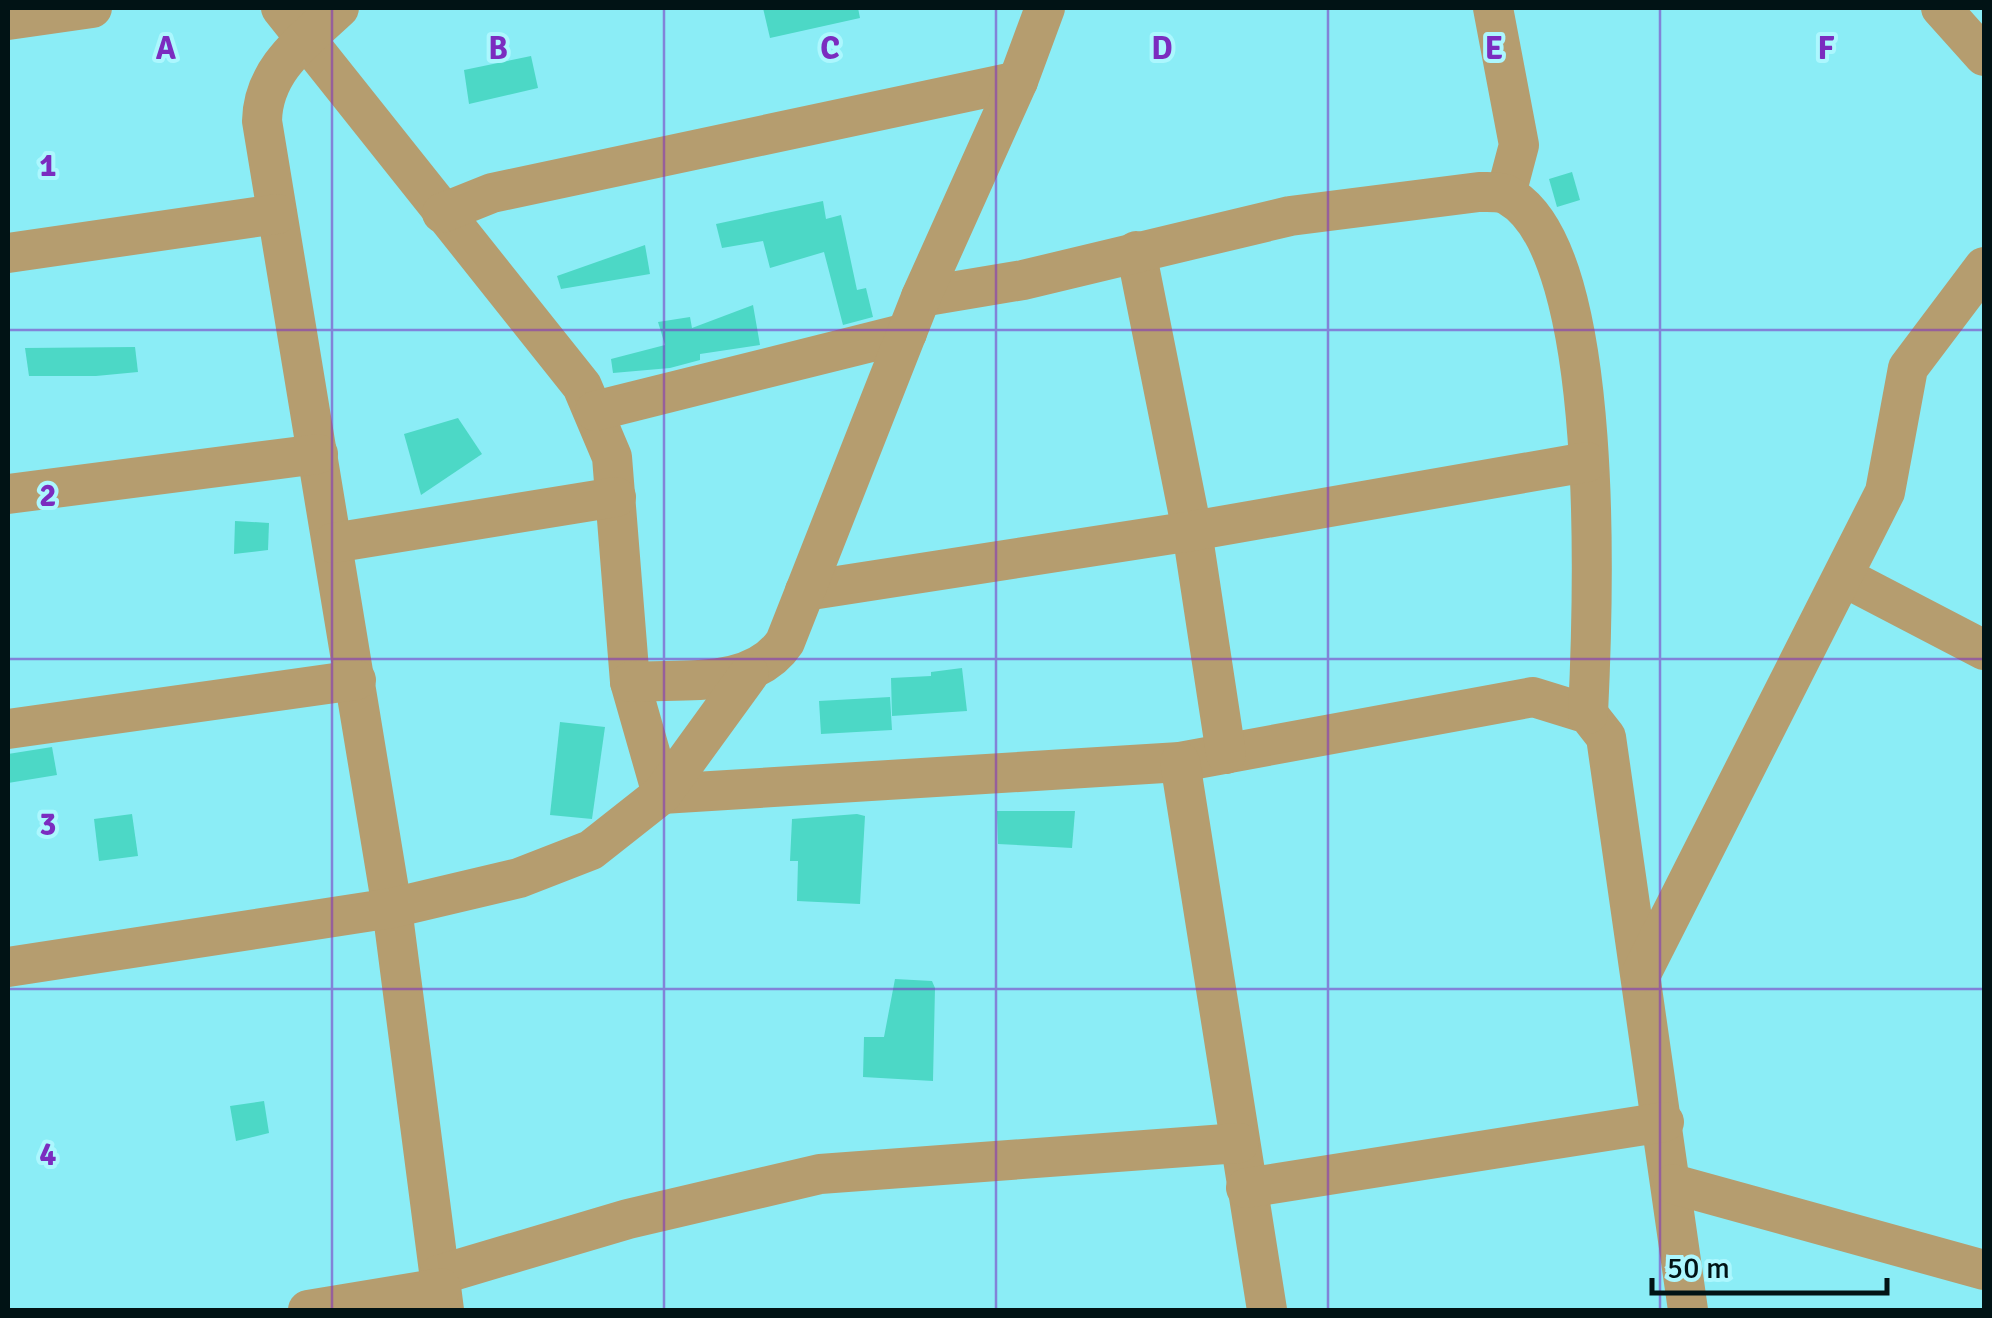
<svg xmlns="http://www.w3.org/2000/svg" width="1992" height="1318" font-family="Signika,sans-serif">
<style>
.building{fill:#4cd8c6}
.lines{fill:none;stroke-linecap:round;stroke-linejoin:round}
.minor{stroke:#b59d6f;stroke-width:40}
.grid{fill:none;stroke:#7b2cbf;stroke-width:2.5;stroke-opacity:0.55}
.grid-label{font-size:32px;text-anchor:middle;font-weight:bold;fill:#7b2cbf;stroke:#acf7fe;stroke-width:8;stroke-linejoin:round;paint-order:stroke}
</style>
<rect width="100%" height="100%" fill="#8bedf6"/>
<g class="building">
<polygon points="763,8 858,8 860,18 770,38"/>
<polygon points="531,56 538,88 469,104 464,70"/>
<polygon points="1572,172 1580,200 1557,207 1549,179"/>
<polygon points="823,201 826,219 841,215 857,290 866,288 873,317 843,325 824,252 770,268 763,241 722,248 716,224"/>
<polygon points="645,245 650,274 561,289 557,276"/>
<polygon points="753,305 760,345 700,354 700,360 670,368 613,373 611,359 665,345 658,322 690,317 692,328"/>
<polygon points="135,347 138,372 96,376 29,376 25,348"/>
<polygon points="458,418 482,454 421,495 404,434"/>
<polygon points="235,521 269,523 268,550 234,554"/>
<polygon points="962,668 967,711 892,716 891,678 931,676 931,672"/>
<polygon points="890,697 892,730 821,734 819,701"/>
<polygon points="560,722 605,727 592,819 550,815"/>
<polygon points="52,747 57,775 8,783 8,754"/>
<polygon points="997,811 1075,811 1072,848 998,844"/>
<polygon points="132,814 138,856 99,861 94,819"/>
<polygon points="857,814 865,816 860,904 797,901 798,861 790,861 792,819"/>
<polygon points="895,979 932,981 935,988 933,1081 863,1077 864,1037 884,1037"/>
<polygon points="264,1101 269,1133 236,1141 230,1106"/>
</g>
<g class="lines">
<g class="minor">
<polyline points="281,8 582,386 612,457 630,682 662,794 1180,762 1533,697 1588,714 1606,737 1688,1310"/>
<path d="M339,8C304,41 263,69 262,121L392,908L444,1310"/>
<polyline points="1493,8 1519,145 1506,194"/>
<polyline points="1941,8 1984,56"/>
<polyline points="8,20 92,8"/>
<polyline points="442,213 492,193 1018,81"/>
<polyline points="1136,251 1192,531 1226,754"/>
<polyline points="8,253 277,214"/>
<path d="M921,297L1023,280L1290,216L1479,192C1489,192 1501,191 1509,196C1608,252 1593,611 1588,714"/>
<polyline points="595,411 907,333"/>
<polyline points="8,494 318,454"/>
<polyline points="333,543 616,497"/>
<polyline points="1844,577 1984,650"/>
<polyline points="805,591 1192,531 1587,462"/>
<path d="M630,682C682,678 753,690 785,642L921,297L1018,81L1045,8"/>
<polyline points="8,729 356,680"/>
<polyline points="1180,762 1267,1310"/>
<polyline points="8,967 392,908 519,878 591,850 662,794 749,674"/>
<polyline points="1642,972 1885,492 1908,368 1984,267"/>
<polyline points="1673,1184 1984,1270"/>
<polyline points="1246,1188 1664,1122"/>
<polyline points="439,1275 628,1219 820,1174 1239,1143"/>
<polyline points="308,1310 441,1288"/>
</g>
</g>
<path class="grid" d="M332,8V1310M664,8V1310M996,8V1310M1328,8V1310M1660,8V1310M8,330H1984M8,659H1984M8,989H1984"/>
<g class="grid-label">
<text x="166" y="59">A</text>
<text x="498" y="59">B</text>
<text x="830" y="59">C</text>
<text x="1162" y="59">D</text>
<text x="1494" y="59">E</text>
<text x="1826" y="59">F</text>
<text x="48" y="176">1</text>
<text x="48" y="506">2</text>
<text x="48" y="835">3</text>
<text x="48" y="1165">4</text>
</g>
<rect width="1992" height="1318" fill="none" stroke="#011315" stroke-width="20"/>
<path d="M1652 1278v15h235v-15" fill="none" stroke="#011315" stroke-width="5"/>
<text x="1667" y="1278" font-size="30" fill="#011315" stroke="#acf7fe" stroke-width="8" paint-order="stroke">50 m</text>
</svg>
